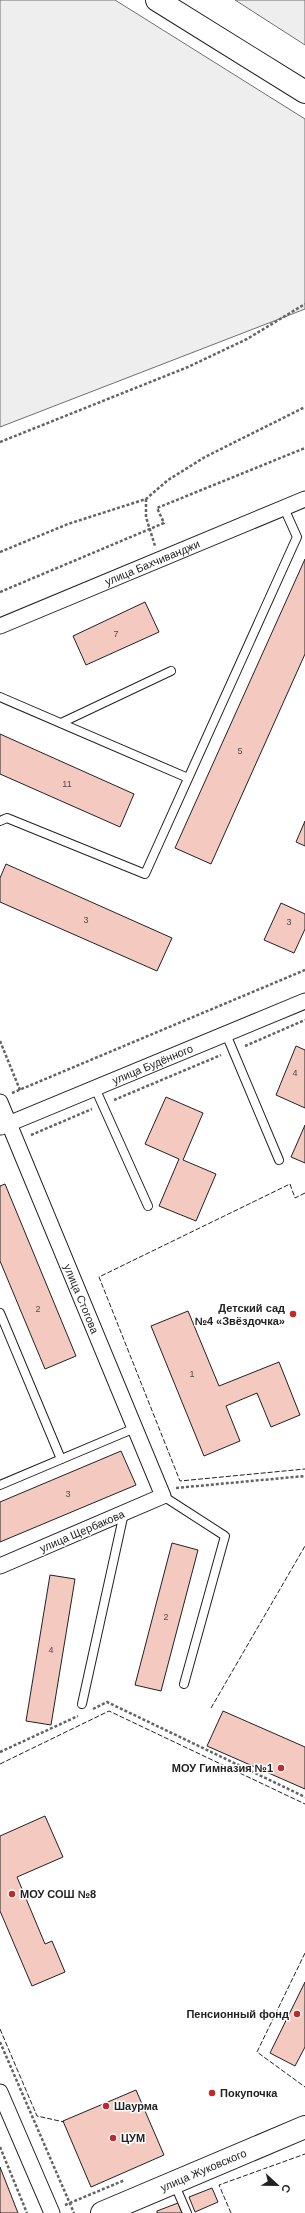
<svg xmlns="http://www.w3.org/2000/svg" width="305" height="2213" font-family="Helvetica,sans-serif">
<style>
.green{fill:#eee;stroke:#6f6f6f}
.building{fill:#f3c9c0;stroke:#222}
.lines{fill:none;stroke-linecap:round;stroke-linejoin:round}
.lane-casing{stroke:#222;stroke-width:10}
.street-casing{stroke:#222;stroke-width:17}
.secondary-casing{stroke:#222;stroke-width:24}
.path{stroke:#646464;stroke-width:2.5;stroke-dasharray:3 2;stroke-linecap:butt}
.lane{stroke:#fff;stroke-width:8}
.street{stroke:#fff;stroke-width:15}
.secondary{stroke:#fff;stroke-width:22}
.fence{stroke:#222;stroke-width:1;stroke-dasharray:5 2;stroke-linecap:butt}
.poi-dot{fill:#c62828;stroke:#fff;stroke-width:1.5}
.labels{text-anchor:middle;stroke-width:3;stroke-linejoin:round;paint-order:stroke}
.number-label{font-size:9px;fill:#564c4a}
.street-label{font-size:11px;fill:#222;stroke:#fff}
.poi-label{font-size:11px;font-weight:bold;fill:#222;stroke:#fff;text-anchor:start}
</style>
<rect width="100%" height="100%" fill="#fff"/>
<g class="green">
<polygon points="0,0 115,0 305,119 305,309 0,427"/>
<polygon points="235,0 305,0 305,45"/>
</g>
<g class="building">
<polygon points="305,559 305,654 211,864 175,848"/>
<polygon points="145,602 159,632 86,665 73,636"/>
<polygon points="0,734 134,794 120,827 0,774"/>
<polygon points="305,821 305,846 296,842"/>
<polygon points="6,864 172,938 157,971 0,902 0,878"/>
<polygon points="281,903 305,914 305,929 294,953 264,940"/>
<polygon points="296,1046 305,1050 305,1108 276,1095"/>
<polygon points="166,1097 203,1113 183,1160 216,1174 196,1221 159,1206 179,1159 145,1144"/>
<polygon points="305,1125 305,1163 291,1157"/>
<polygon points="5,1184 76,1356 45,1369 0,1261 0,1186"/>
<polygon points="188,1311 219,1386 279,1362 300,1415 271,1427 257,1393 226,1406 240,1441 204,1456 151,1326"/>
<polygon points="121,1451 136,1485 0,1542 0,1502"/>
<polygon points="172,1543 198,1550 161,1691 135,1685"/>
<polygon points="50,1575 75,1579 51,1725 26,1721"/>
<polygon points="223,1711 305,1747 305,1789 207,1746"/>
<polygon points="45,1816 63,1857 17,1877 45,1944 52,1941 65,1972 32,1986 0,1911 0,1836"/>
<polygon points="305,1982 305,2047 295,2066 270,2053"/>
<polygon points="136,2090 164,2155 91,2187 63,2121"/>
<polygon points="0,2167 18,2213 0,2213"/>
<polygon points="212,2188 218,2202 195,2212 189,2197"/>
<polygon points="178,2203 182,2213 157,2213 157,2211"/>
</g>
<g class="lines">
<g class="lane-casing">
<g id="lane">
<polyline points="0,697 188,778"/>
<polyline points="61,723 171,671"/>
<polyline points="0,821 7,818 145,874 297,537 284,508"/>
<polyline points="226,1034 279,1160"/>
<polyline points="95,1088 148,1206"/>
<polyline points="0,1313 61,1459"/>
<polyline points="0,1485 135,1428"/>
<polyline points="163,1496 225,1536 184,1684"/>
<polyline points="82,1704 124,1513"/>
<polyline points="174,2183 187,2213"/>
</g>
</g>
<g class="street-casing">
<g id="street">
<path id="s1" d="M0,626L305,499"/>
<path id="s2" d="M0,1102L163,1496L0,1566"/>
<path id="s3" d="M1,1127L305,1001"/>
<polyline points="0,2092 52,2213"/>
</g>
</g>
<g class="secondary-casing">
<g id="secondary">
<polyline points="157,0 305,92"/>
<path id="s4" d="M102,2213L305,2127"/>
</g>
</g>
<g class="path">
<polyline points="0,442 188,367 247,339 305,304"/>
<polyline points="146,499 146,517 155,546"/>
<polyline points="0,552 68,524 146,499 168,480 205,457 305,407"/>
<polyline points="0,592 164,523 157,508 305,448"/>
<polyline points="0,1041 20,1090"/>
<polyline points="245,1046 305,1020"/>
<polyline points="12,1093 305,970"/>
<polyline points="114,1100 221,1055"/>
<polyline points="31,1135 92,1109"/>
<polyline points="176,1488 305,1476"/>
<polyline points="93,1709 107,1702 305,1797"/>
<polyline points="0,1752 78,1716"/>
<polyline points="0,2042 74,2213"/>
<polyline points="0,2147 27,2213"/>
<polyline points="65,2205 125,2180"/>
</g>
<use href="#lane" class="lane"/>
<use href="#street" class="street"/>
<use href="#secondary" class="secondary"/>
<g class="fence">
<polyline points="305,1193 295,1198 290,1184 99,1277 180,1481 305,1469"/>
<polyline points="211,1708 305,1546"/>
<polyline points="0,1764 109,1711 305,1804"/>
<polyline points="305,1953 257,2052 305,2087"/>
<polyline points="0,2029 37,2116 64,2122"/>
<polyline points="231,2213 219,2185 305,2154"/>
</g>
</g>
<g class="poi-dot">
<circle cx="293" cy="1314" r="4"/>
<circle cx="281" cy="1768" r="4"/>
<circle cx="12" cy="1894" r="4"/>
<circle cx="297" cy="2014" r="4"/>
<circle cx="212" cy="2093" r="4"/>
<circle cx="106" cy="2106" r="4"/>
<circle cx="113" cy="2138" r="4"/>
</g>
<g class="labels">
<g class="number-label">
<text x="116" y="637">7</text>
<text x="240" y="754">5</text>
<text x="67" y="787">11</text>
<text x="86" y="923">3</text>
<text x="289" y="925">3</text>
<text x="295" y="1076">4</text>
<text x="38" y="1312">2</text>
<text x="192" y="1377">1</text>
<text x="68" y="1497">3</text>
<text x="166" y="1620">2</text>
<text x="51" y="1653">4</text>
</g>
<g class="street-label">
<text dy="4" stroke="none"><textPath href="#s1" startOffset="165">улица Бахчиванджи</textPath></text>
<text dy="4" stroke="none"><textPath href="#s3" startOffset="164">улица Будённого</textPath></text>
<text dy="4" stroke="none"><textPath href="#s2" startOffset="213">улица Стогова</textPath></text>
<text transform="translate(82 1531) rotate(-23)" y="4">улица Щербакова</text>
<text dy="4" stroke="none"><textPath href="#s4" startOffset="110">улица Жуковского</textPath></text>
</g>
<g class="poi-label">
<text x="285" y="1312" text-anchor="end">Детский сад<tspan x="285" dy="13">№4 «Звёздочка»</tspan></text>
<text x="273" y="1772" text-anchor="end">МОУ Гимназия №1</text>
<text x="20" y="1898">МОУ СОШ №8</text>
<text x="289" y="2018" text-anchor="end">Пенсионный фонд</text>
<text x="220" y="2097">Покупочка</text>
<text x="114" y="2110">Шаурма</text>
<text x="121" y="2142">ЦУМ</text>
</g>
</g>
<g transform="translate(277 2185) rotate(112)" stroke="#ffffff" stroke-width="3" paint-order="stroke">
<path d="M0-3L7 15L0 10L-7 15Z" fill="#222222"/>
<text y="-6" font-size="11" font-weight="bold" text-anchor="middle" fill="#222222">С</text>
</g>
</svg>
